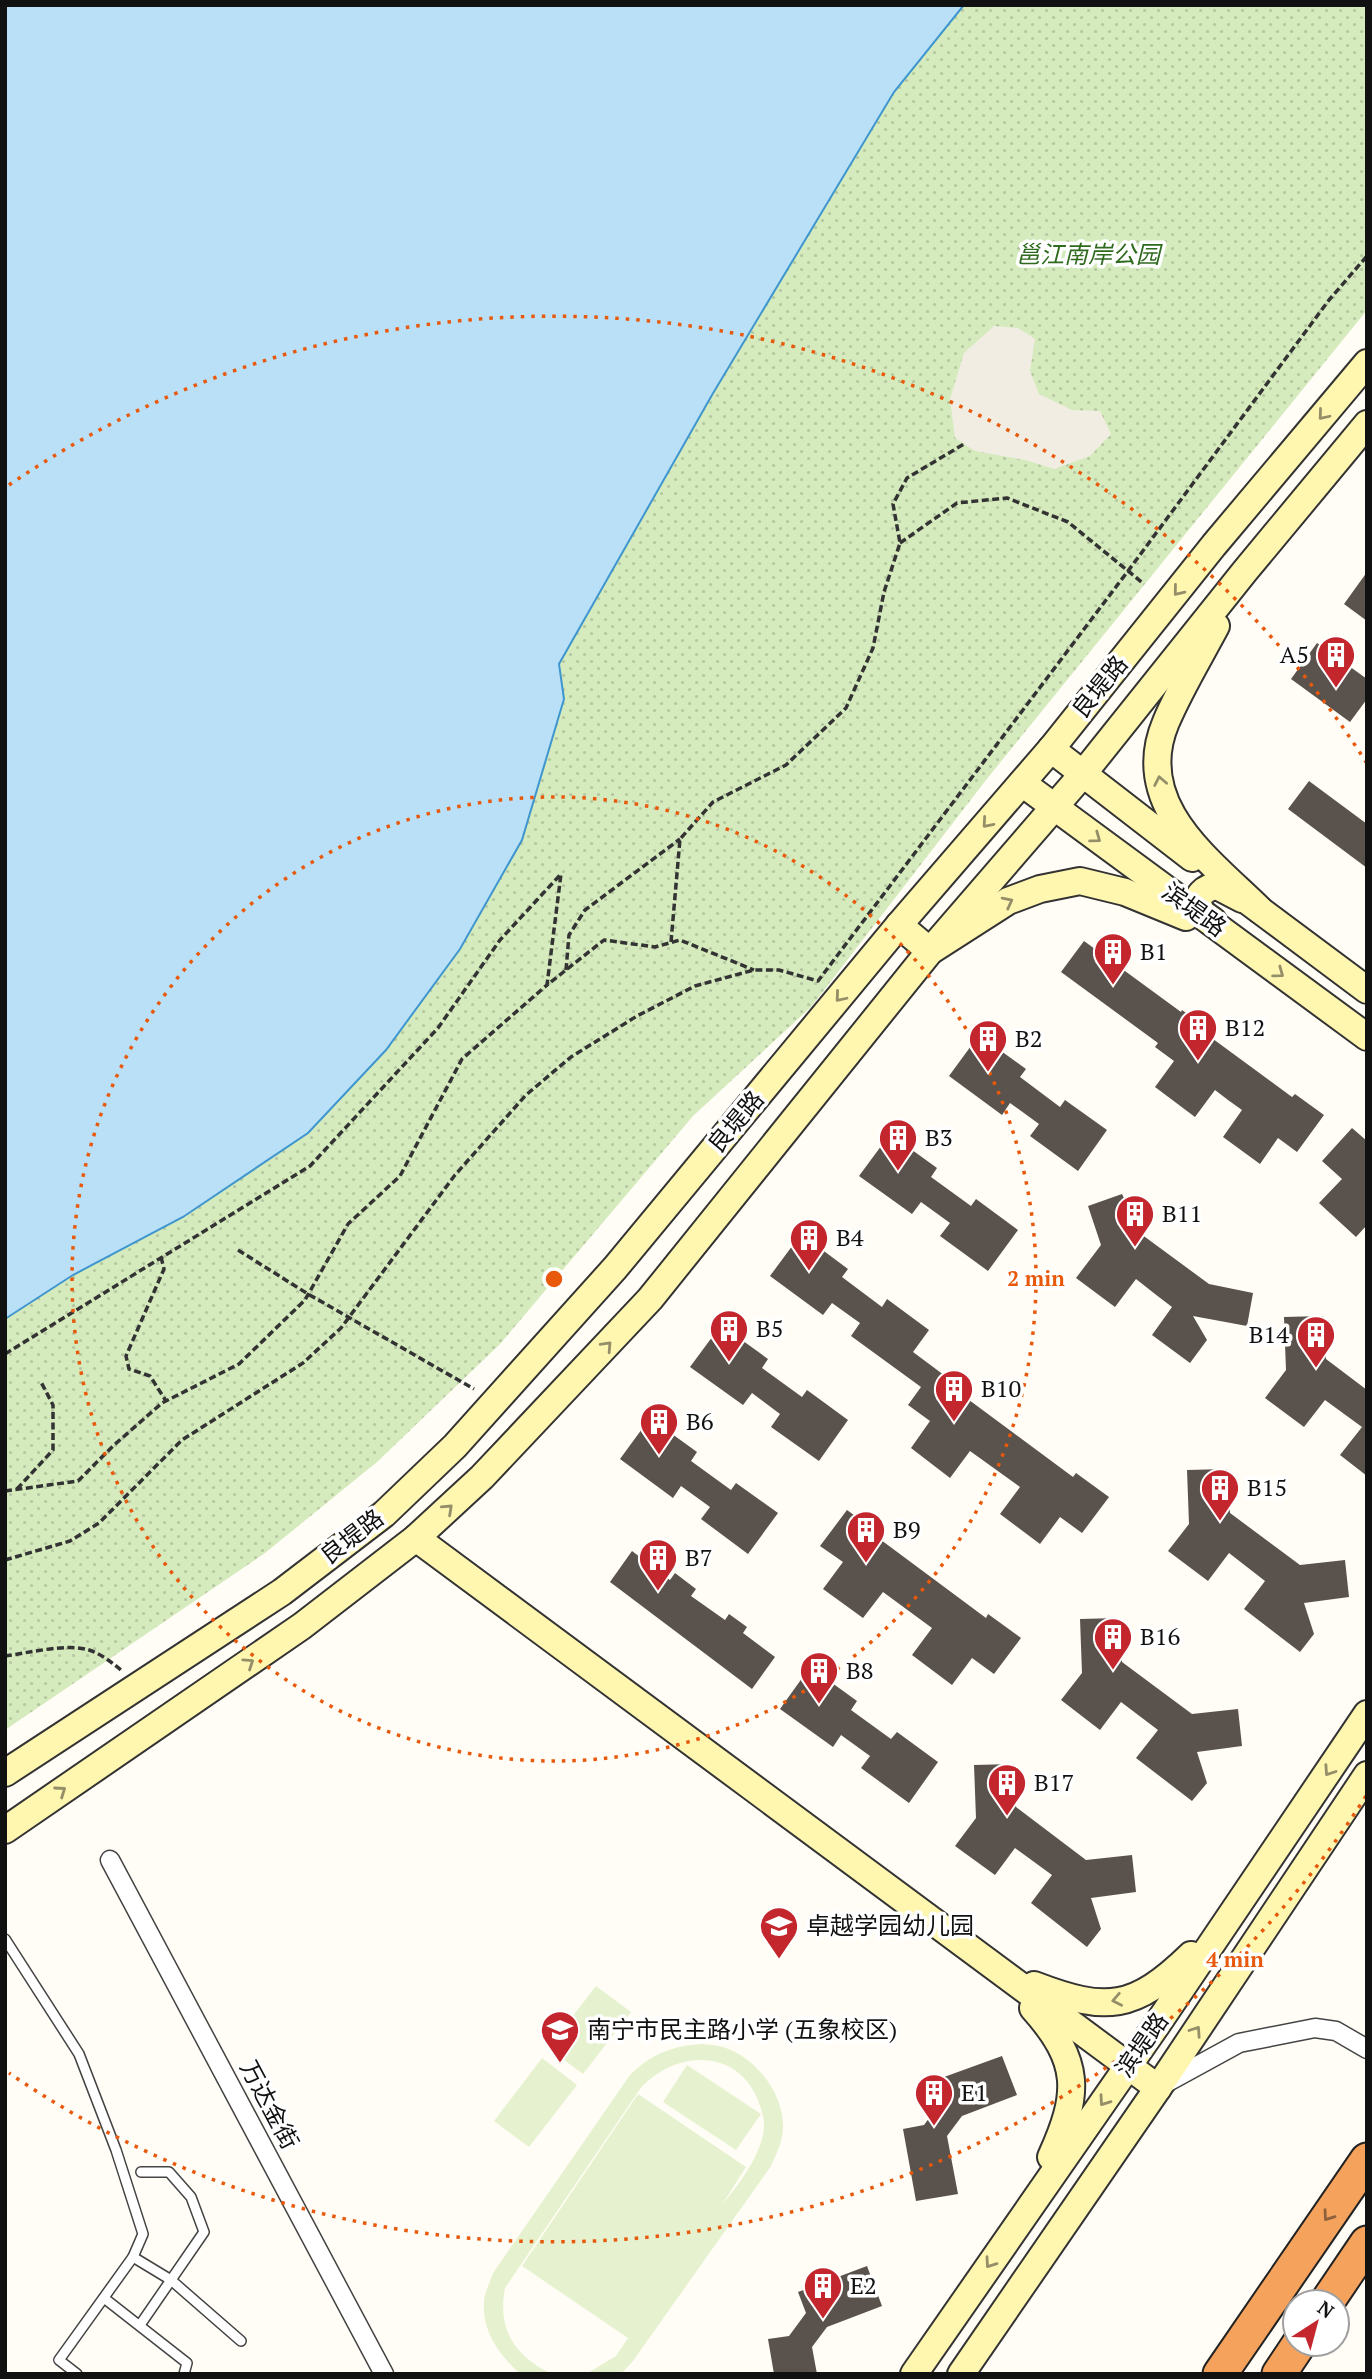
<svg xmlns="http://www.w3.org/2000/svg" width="1372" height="2379" font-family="'PT Serif','Noto Sans SC',serif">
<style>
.green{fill:url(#green-dots)}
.pitch{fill:#e6f2cf}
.plaza{fill:#f1ede2}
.water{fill:#b9e0f7;stroke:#3f96cf;stroke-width:2}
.building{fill:#5a524d}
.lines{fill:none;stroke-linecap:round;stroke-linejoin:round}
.lane-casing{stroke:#444;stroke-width:12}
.street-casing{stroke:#444;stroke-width:21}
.secondary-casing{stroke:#333;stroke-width:30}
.highway-casing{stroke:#222;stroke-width:37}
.path{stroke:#333;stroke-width:3.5;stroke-dasharray:7 3.5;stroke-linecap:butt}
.lane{stroke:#fff;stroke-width:9}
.street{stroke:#fff;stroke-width:18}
.secondary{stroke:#fff6b0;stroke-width:26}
.highway{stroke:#f5a25d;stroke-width:33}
.oneway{stroke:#948f68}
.oneway2{stroke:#8e613b}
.ring{fill:none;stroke:#e8590c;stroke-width:3.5;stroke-dasharray:3.5 7}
.labels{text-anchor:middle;stroke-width:7;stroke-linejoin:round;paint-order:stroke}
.park-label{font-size:24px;font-style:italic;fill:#2f6b1f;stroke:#fff}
.poi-label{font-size:24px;fill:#111;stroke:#fff;text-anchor:start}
.street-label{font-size:24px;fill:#111;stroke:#fff}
.centre{fill:#e8590c;stroke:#fff;stroke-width:3.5}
.ring-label{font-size:21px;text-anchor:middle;font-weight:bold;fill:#e8590c;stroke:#fff;stroke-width:7;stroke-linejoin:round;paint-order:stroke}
</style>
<defs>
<pattern id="green-dots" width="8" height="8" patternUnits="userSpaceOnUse" patternTransform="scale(1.75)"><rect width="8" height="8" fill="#d5ebbd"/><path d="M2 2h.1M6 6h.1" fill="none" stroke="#b6c8a1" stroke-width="1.8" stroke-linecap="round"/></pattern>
</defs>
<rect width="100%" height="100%" fill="#fffdf5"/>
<polygon class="green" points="964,5 1367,5 1367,310 986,780 811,1007 693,1116 500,1344 377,1462 265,1553 5,1730 5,1319 73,1275 386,1050 460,949 522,840 564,699 558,665 712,395 894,92"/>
<g class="pitch">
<polygon points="596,1986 631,2012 583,2074 548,2048"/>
<path d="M702,2044C713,2045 723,2046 733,2051C762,2065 785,2099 783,2130C782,2143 776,2155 771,2166L633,2361L621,2374H586L616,2356L628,2338L522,2266L638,2094L746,2167L722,2205C738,2185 757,2161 763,2135C766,2122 762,2110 757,2098C734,2046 673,2052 640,2089L505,2288C497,2330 515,2356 552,2374H520C500,2355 481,2331 484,2300C485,2292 490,2282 493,2273L630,2075C651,2054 672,2046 702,2044Z"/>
<polygon points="542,2058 577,2085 529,2147 494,2121"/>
<polygon points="687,2065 761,2114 736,2150 663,2102"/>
</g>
<polygon class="plaza" points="994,326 1018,328 1035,339 1030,371 1039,394 1072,410 1100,411 1111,434 1090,456 1054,469 1025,460 975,451 955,438 950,399 964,353"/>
<polygon class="water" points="5,5 964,5 894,92 712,395 559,664 564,699 522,840 460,949 386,1050 308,1133 183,1217 73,1275 5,1319"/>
<g class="building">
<polygon points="1367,572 1367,621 1344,604"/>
<polygon points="1317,643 1367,679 1367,699 1350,722 1291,679"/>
<polygon points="1309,781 1367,824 1367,868 1288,809"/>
<polygon points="1084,941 1181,1012 1182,1010 1212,1032 1209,1036 1292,1097 1295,1094 1324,1115 1297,1152 1278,1138 1260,1164 1223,1137 1242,1110 1228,1100 1215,1090 1195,1117 1155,1087 1174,1061 1155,1047 1158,1043 1061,972"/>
<polygon points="979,1035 1026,1069 1020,1077 1060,1107 1065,1100 1107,1130 1078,1171 1030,1136 1039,1124 1010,1103 1002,1115 949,1076"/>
<polygon points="1352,1128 1367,1141 1367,1225 1356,1237 1319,1203 1342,1179 1322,1161"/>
<polygon points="890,1134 937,1168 931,1177 971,1206 976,1199 1018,1230 988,1271 940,1236 950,1223 921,1202 912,1214 859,1176"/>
<polygon points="1122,1194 1141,1234 1209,1284 1253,1293 1247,1326 1193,1316 1207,1340 1190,1363 1152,1335 1172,1307 1155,1294 1136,1279 1115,1307 1076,1278 1101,1245 1088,1206"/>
<polygon points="801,1234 848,1269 842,1277 882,1307 887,1299 929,1330 913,1352 968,1393 965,1397 1073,1477 1076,1473 1109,1497 1082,1533 1060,1517 1040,1544 1000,1514 1020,1487 970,1451 950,1478 911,1448 930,1421 908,1405 921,1387 851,1336 860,1323 832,1303 823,1315 770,1276"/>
<polygon points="1323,1316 1326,1359 1367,1390 1367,1476 1340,1455 1362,1427 1325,1400 1304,1427 1265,1398 1286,1370 1284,1317"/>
<polygon points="721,1325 768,1359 762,1368 802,1397 807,1390 848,1420 819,1461 771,1427 780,1414 752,1393 743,1405 690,1367"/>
<polygon points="650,1418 697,1452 691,1461 731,1490 736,1483 778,1513 748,1554 701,1519 710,1507 681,1486 673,1498 620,1459"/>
<polygon points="1227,1469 1230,1513 1300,1565 1345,1560 1349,1597 1304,1603 1314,1634 1300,1652 1244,1609 1265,1581 1229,1553 1208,1581 1168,1551 1189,1524 1187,1470"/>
<polygon points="847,1510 880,1534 877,1537 986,1618 988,1614 1021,1638 994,1674 972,1658 952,1685 912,1655 932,1628 883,1592 863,1618 823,1589 843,1562 820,1546"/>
<polygon points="632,1551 670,1580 675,1573 696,1589 691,1596 725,1620 729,1614 747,1627 743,1633 775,1657 752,1689 610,1582"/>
<polygon points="1119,1618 1122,1662 1192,1714 1238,1709 1242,1746 1197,1752 1207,1783 1192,1801 1136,1758 1158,1730 1121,1702 1100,1730 1061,1700 1082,1673 1080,1619"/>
<polygon points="810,1667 857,1701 851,1710 891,1739 897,1732 938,1762 909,1803 861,1768 870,1756 841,1735 833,1747 780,1709"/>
<polygon points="1014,1764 1016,1807 1086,1860 1132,1855 1136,1892 1091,1898 1101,1929 1087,1947 1031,1903 1052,1875 1015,1848 995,1875 955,1846 976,1818 974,1765"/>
<polygon points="1002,2056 1017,2095 962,2116 947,2136 958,2194 916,2201 903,2129 924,2125 941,2102 933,2081"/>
<polygon points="867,2266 882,2306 827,2327 812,2347 817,2374 774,2374 768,2339 789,2336 806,2313 798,2292"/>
</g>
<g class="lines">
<g class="lane-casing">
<g id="lane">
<polyline points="5,1939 79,2054 116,2150 143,2234 133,2257 59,2360 77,2374"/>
<polyline points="133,2257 171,2280 241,2341"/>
<polyline points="104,2298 187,2363 184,2374"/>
<polyline points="140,2325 204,2232 191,2197 169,2172 141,2172"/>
</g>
</g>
<g class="street-casing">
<g id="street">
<polyline points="110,1860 384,2374"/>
<polyline points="1164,2084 1239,2043 1315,2028 1336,2031 1367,2049"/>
</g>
</g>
<g class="secondary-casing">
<g id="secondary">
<path d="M1216,626C1199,658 1180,689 1166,722C1131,804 1208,859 1259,909"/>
<polyline points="1051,749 1192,858"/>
<polyline points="1022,783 1367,1037"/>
<polyline points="1245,899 1367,990"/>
<path d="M1213,921C1209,918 1202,914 1200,909C1193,896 1206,887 1217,886L1242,899"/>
<polyline points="899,925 930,951 1008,901 1040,889 1080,881 1125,892 1186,917"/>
<polyline points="416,1538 1158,2088"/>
<polyline points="5,1773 282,1592 384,1514 455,1446 615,1268 899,925 1051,749 1214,545 1367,363"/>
<polyline points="5,1830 302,1626 416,1538 482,1477 650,1299 930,951 1082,775 1245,571 1367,424"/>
<path d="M1034,1985C1107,2013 1134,2010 1191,1955"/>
<path d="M1033,2008C1081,2062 1080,2093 1051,2157"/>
<polyline points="914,2374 1156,2026 1367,1714"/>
<polyline points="961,2374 1158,2088 1367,1775"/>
</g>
</g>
<g class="highway-casing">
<g id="highway">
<polyline points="1327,2302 1367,2243"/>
<polyline points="1220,2374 1367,2160"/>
<polyline points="1279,2374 1299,2344"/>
</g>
</g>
<g class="path">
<polyline points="900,543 957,503 1007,498 1068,522 1144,584"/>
<polyline points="671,942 680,839 713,802 786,765 846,708 873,648 884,592 900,543 893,504 907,478 964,444"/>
<polyline points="566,970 569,935 585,910 680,839"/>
<polyline points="238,1250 308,1294 474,1389"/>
<polyline points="161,1257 164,1269 126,1356 129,1369 150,1376 166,1401"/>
<polyline points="5,1354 310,1166 438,1028 500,940 561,874 547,985 604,940 655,947 680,940 754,970"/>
<polyline points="17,1489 53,1450 53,1405 41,1382"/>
<polyline points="5,1491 78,1481 113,1446 162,1403 239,1364 305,1300 348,1224 400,1176 462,1059 547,985"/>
<polyline points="5,1560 70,1541 99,1523 182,1440 303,1363 341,1328 455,1175 526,1095 571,1057 637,1016 695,986 754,970 779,970 818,981 1128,571 1329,300 1367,256"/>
<path d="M5,1656C28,1653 67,1643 89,1650C101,1654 113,1663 122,1671"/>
</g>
<use href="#lane" class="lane"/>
<use href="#street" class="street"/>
<use href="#secondary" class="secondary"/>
<use href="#highway" class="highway"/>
</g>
<defs><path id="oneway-chevron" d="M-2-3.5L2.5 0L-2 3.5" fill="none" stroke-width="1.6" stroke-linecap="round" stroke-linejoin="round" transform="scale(1.75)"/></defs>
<g class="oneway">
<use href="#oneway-chevron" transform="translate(1323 415) rotate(130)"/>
<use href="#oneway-chevron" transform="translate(1178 591) rotate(129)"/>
<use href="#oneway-chevron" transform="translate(1160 781) rotate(-101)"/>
<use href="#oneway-chevron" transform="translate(987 823) rotate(131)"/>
<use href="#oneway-chevron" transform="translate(1096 838) rotate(36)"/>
<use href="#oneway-chevron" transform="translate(1008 902) rotate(-27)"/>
<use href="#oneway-chevron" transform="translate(1279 973) rotate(36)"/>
<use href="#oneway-chevron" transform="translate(840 997) rotate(130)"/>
<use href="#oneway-chevron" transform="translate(607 1346) rotate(-47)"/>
<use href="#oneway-chevron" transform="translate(448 1509) rotate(-43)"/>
<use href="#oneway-chevron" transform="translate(249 1663) rotate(-34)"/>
<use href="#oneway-chevron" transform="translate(1329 1771) rotate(124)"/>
<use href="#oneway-chevron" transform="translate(61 1791) rotate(-35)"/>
<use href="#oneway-chevron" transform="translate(1117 2000) rotate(169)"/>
<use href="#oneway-chevron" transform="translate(1196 2031) rotate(-56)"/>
<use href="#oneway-chevron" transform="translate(1104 2101) rotate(125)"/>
<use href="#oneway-chevron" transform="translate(990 2263) rotate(125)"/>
</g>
<use class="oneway2" href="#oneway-chevron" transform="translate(1328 2216) rotate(125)"/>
<g class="ring">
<circle cx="554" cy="1279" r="482"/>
<path d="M1366 1796A963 963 0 0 1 9 2073M9 485A963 963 0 0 1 1366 762"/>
</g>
<defs>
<g id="building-pin" transform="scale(2.0125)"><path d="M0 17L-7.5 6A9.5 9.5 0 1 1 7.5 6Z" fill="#c4262e" stroke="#fff"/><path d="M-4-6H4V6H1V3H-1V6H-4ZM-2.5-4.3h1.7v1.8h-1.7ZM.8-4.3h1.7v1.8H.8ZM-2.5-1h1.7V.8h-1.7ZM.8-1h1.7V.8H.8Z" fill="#fff"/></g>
<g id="school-pin" transform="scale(2.0125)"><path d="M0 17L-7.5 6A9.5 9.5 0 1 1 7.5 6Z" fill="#c4262e" stroke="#fff"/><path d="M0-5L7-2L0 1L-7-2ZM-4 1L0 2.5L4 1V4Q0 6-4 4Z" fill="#fff"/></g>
</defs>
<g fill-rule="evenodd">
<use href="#building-pin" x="1336" y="655"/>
<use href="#building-pin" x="1113" y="952"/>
<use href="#building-pin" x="1198" y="1028"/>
<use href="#building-pin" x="988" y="1039"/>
<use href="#building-pin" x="898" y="1138"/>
<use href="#building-pin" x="1135" y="1214"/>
<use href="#building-pin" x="809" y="1238"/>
<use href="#building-pin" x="729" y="1329"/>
<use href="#building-pin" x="1316" y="1335"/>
<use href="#building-pin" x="954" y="1389"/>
<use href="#building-pin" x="659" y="1422"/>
<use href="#building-pin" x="1220" y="1488"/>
<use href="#building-pin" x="866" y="1530"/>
<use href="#building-pin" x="658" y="1558"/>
<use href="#building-pin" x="1113" y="1637"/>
<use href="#building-pin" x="819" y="1671"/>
<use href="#building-pin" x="1007" y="1783"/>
<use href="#school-pin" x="779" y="1926"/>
<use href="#school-pin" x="560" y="2030"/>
<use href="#building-pin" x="934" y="2093"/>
<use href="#building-pin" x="823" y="2286"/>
</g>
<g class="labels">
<g class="park-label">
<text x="1088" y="263">邕江南岸公园</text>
</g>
<g class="poi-label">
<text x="1309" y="663" text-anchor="end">A5</text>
<text x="1140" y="960">B1</text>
<text x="1225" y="1036">B12</text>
<text x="1015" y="1047">B2</text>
<text x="925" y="1146">B3</text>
<text x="1162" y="1222">B11</text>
<text x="836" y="1246">B4</text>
<text x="756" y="1337">B5</text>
<text x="1289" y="1343" text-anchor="end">B14</text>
<text x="981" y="1397">B10</text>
<text x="686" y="1430">B6</text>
<text x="1247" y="1496">B15</text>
<text x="893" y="1538">B9</text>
<text x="685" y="1566">B7</text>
<text x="1140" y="1645">B16</text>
<text x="846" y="1679">B8</text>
<text x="1034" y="1791">B17</text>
<text x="806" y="1934">卓越学园幼儿园</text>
<text x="587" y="2038">南宁市民主路小学 (五象校区)</text>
<text x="961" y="2101">E1</text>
<text x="850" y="2294">E2</text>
</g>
<g class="street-label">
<text transform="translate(1100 687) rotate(-51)" y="8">良堤路</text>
<text transform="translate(1194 910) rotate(36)" y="8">滨堤路</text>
<text transform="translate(736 1122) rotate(-50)" y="8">良堤路</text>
<text transform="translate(352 1537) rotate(-38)" y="8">良堤路</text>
<text transform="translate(1142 2045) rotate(-55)" y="8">滨堤路</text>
<text transform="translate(269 2105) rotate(62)" y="8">万达金街</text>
</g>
</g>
<circle cx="554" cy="1279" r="10" class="centre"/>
<g class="ring-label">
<text x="1036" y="1286">2 min</text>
<text x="1235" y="1967">4 min</text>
</g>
<rect width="1372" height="2379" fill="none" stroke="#111111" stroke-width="14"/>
<g transform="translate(1316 2323) rotate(36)"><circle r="33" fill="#ffffff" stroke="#a0a0a0" stroke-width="2"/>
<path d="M0-5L12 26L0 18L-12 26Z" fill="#c4262e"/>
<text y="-10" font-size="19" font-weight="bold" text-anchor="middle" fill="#111111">N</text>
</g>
</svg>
